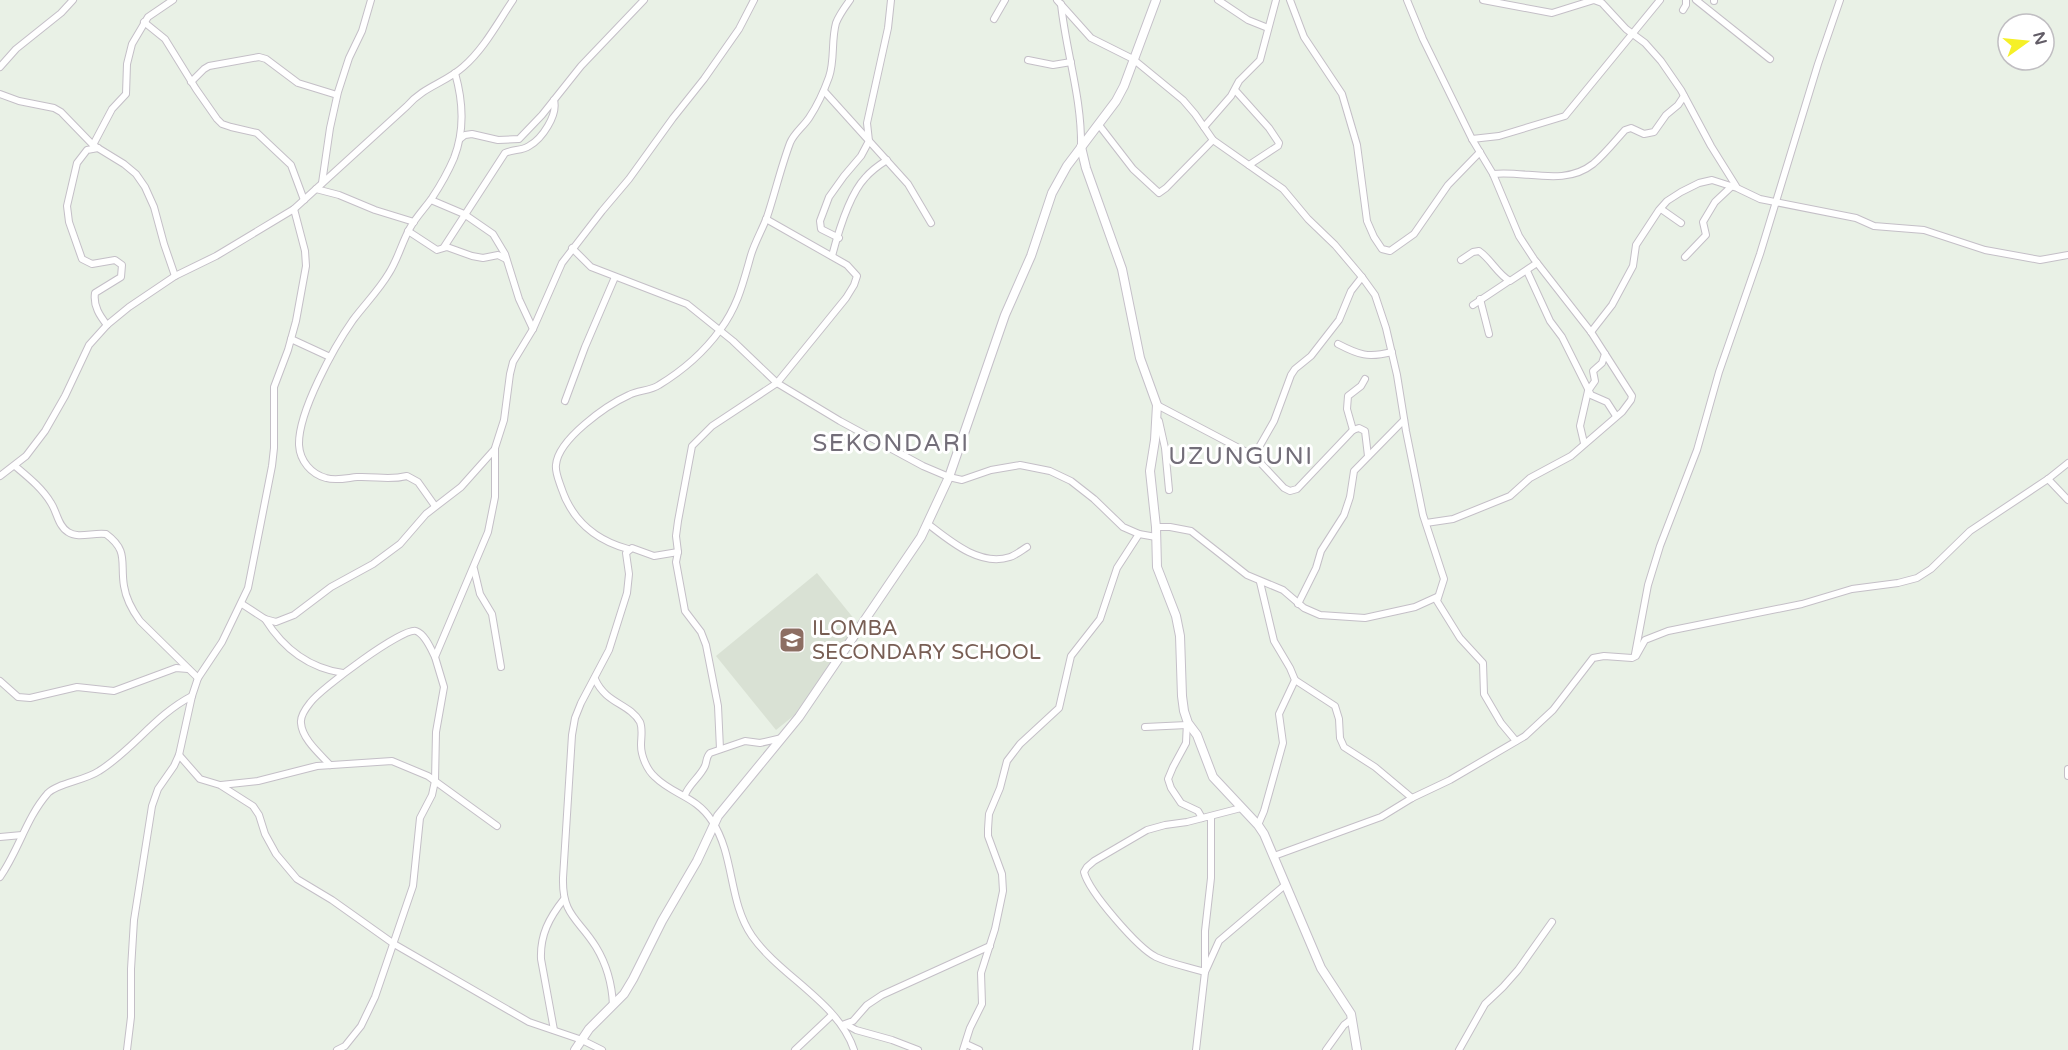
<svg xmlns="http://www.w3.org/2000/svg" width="2068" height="1050" font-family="'Varela Round',sans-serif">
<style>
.education{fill:#d9e1d4}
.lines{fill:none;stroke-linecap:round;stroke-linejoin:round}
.street-casing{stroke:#c4bfc7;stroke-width:8}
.secondary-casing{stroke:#c5c0c9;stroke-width:10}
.street{stroke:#fff;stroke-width:6}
.secondary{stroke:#fff;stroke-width:8}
.labels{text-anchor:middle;stroke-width:6;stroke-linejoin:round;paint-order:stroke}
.education-label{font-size:21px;fill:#785e54;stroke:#fff;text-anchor:start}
.quarter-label{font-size:24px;letter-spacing:1.5px;fill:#736e79;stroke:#fff}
</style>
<rect width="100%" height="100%" fill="#e9f1e6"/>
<polygon class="education" points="817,573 859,625 807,705 776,730 716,656"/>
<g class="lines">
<g class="street-casing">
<g id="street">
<polyline points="1057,0 1091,38 1133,59 1183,100 1195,114 1213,140 1283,189 1308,219 1335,245 1362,277 1375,295 1386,328 1397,375 1406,431 1423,515 1444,579 1437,601 1460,638 1483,663 1484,694 1501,723 1516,741"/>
<polyline points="1218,0 1248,20 1268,28"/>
<polyline points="1290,0 1304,37 1342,94 1357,145 1367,221 1374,237 1382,249 1390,251 1414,234 1448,185 1480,152"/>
<polyline points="1407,0 1423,39 1472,139 1493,174 1519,236 1534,259 1591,332 1632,396 1631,400 1622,412 1571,456 1530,478 1510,496 1453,519 1426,523"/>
<polyline points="1483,0 1552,13 1594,0 1602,3 1626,29 1645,43 1661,61 1681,90 1711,146 1736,186"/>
<polyline points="1696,0 1770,59"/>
<polyline points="1714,0 1714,1"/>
<path d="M1061,4C1066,52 1082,98 1081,147"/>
<polyline points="1683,10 1686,5 1686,0"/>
<polyline points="994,19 1005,0"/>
<polyline points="144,22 165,39 196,89 217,119 222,124 231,127 257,133 291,165 304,200"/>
<polyline points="1028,60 1053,65 1071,62"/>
<polyline points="0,67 16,49 61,13 73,0"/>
<polyline points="191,82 204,69 209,66 259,57 266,59 298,83 337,95"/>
<polyline points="1235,90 1269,128 1279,143 1278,146 1249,165"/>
<polyline points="824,91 908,184 931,223"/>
<polyline points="0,94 19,101 54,108 61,112 93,145 124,164 136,174 145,187 154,207 164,244 175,276"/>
<polyline points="1099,125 1133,169 1159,193 1166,188 1213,140"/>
<polyline points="1204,127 1231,96 1239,81 1260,60 1276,0"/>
<polyline points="460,139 465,135 472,134 498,140 519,139 542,115 581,66 644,0"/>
<polyline points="1472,139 1499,136 1565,116 1660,0"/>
<polyline points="93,145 112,109 126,94 127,64 132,44 148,17 173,0"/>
<path d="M98,148L87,150L77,163L67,206L69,222L82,259L92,264L115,260L122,265L121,277L95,293C93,306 100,316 107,325"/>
<path d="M1493,174C1526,170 1564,187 1593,164C1605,154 1615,141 1625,130L1631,128L1644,134L1654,132L1666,115L1678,105L1684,96"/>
<polyline points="322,183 330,128 338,92 349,58 362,31 371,0"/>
<polyline points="316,189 339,195 375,210 414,222"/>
<polyline points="431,200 464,214 493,234 505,254 519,299 533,329"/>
<polyline points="1661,209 1681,223"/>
<polyline points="408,231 437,250 447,247 472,256 483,258 498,255 506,259"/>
<polyline points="839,238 821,229 820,221 829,197 844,176 861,156 869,141 867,123 888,28 891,0"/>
<path d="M444,247L505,153C513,149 522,151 529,146C542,139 558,115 554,100"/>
<polyline points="572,248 591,267 687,304 733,341 777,383 840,421 923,466 949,477 962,480 991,470 1020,465 1050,471 1071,481 1094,499 1123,527 1139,534 1156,537"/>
<path d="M832,256C838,233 849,195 865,178C871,171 879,165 887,160"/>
<polyline points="1685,257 1706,235 1703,222 1715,202 1732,186"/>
<path d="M1461,260L1473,252L1479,251C1491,259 1498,275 1510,281L1537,263"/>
<polyline points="1527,271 1550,321 1562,337 1591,395 1607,402 1616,416"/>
<polyline points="1480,299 1489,334"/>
<polyline points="1473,305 1509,281"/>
<polyline points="1591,332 1612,305 1633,266 1636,245 1659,210 1667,201 1681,192 1699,183 1712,180 1737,188 1760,199 1856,218 1874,226 1924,230 1985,250 2040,260 2068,255"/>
<polyline points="291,339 330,357"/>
<path d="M1338,344C1359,355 1368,358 1392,352"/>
<polyline points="565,401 585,347 615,277"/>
<polyline points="1157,405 1254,456 1284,488 1290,491 1297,489 1353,430 1359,428 1365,431 1368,456"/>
<polyline points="1159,421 1165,448 1169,490"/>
<polyline points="1353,430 1347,409 1348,396 1361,386 1365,379"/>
<polyline points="1584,443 1580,426 1588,391 1595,381 1593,371 1602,363 1605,354"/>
<polyline points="1254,456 1274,421 1291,375 1295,369 1311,356 1339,320 1351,291 1362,277"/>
<path d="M15,466C28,477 42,488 51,503C57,512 58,526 68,532C78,539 94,532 106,534C129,551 120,562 124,586C126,599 132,610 140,621L198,678"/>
<path d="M0,476L26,456L45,431L65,396L89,345L107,325L129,307L175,276L216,256L294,209L407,106C423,87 445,83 463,67C484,49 498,22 513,0"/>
<polyline points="2048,479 2068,500"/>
<path d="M435,506L418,482L407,476C387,481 377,476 357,477C347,478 336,481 326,478C311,474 300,461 299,445C298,412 334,347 353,320C365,304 379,290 389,273C398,259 402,242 410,228C416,217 425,208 432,198C440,186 448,172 454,158C465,130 463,101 455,73"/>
<path d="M928,524C950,541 980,567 1010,557C1016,555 1022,550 1027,547"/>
<polyline points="1156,527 1170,527 1191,531 1247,575 1283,590 1304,608 1320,615 1365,618 1415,607 1437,597"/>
<path d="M628,549C595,540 572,521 561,487C559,481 555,472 556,465C558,439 607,405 629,395C639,390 650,391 659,385C682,371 704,352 720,330C738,306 743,283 751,255C755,242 762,230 767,217C775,193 781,167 790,143C794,133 803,127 809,118C817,106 824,91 829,77C835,60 831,41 836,23C839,15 845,7 850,0"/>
<polyline points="474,569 480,594 492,614 501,667"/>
<polyline points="242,604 265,619 276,622 294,615 331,587 373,564 400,544 426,514 461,487 494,450"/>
<polyline points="1298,604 1316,568 1321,551 1344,515 1350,497 1354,471 1404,420"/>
<path d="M265,619C283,648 309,668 343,673"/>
<polyline points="1635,654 1648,585 1660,546 1697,450 1719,372 1760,254 1818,64 1840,0"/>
<path d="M595,679C606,704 629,703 640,722C643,729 641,737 641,745C641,756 647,770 655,777C673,795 696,796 712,821C735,856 728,901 752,936C780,976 839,1003 854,1050"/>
<polyline points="1295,680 1335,706 1339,719 1340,738 1344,747 1375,767 1412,798"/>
<polyline points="0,681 18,697 30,698 77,687 114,691 168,671 176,668 188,669"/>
<polyline points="1187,722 1186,743 1173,767 1168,779 1171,788 1181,803 1198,811 1202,818"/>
<polyline points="1145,727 1187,725"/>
<polyline points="720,749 718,706 706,645 701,632 685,611 676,562 678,552 676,536 678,521 692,446 712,426 777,383 846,298 854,285 857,276 847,265 766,219"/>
<polyline points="179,755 200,779 220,785 253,806 259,815 265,834 276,854 297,879 332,900 394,944 529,1022 582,1040 602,1050"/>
<path d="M330,765C320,754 302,739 301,723C300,716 306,708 310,703C320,689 403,627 416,631C425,634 431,649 435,657"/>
<polyline points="2068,769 2068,776"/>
<polyline points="221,785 258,781 317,766 392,761 428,776 497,826"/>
<path d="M685,795C689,784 700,777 705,766C707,761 706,757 710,753L745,741L760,743L782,738"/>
<path d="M1211,816V878L1205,931V972C1189,967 1171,964 1156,957C1138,948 1089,892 1084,872L1087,867L1094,861L1147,830L1165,825L1187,822L1241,808"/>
<polyline points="1258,825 1264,811 1283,743 1279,714 1295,680 1290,668 1274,641 1260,582"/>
<polyline points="0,837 22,835"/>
<polyline points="1274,856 1381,817 1412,798 1450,780 1525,736 1553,710 1593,658 1604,656 1632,658 1636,656 1645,640 1668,631 1802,604 1852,589 1898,583 1917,578 1931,569 1970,531 2048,479 2068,463"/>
<path d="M0,877C19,850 26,818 48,793C58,783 84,781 99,771C133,750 155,715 192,696"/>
<path d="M613,1005C612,984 607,965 596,947C579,919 562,916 563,878L572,735L575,718L581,703L609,650L627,593L629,574L626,553L632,548L654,556L678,552"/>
<polyline points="842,1025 853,1021 867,1005 882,995 990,946"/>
<polyline points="847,1025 856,1030 892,1040 918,1050"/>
<path d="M554,1030L541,959C540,935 549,918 564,899"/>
<polyline points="966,1044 979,1050"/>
<polyline points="127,1050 131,1017 131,969 134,920 152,806 158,789 174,766 179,755 192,696 198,678 222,642 248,588 272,466 274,448 274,387 288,350 296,321 306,266 305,251 294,209"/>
<polyline points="337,1050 345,1046 361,1026 375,997 413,886 420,818 432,795 435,781 436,732 444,687 435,657 488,532 495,497 495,448 504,420 510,374 513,362 533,329 562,263 602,211 629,179 673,118 704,79 739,29 754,0"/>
<polyline points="795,1050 832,1015"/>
<polyline points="963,1050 970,1028 982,1004 981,973 995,929 1003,891 1002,874 988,836 988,829 989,814 1000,788 1007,761 1020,744 1059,708 1071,656 1100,619 1117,568 1139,534"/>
<polyline points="1196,1050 1205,972 1219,941 1285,885"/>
<polyline points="1326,1050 1344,1025 1352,1019"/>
<polyline points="1459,1050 1485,1004 1503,987 1518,970 1552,922"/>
</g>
</g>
<g class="secondary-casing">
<g id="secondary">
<polyline points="1081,147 1086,168 1122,269 1140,358 1157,405 1155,440 1150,471 1156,527 1157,567 1176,616 1180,636 1182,696 1184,711 1188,723 1197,735 1213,777 1258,825 1264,834 1321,968 1351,1014 1357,1050"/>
<polyline points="575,1050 589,1029 624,994 633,979 662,921 697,861 718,816 799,717 921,537 949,477 1005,315 1031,256 1052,193 1067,166 1116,101 1124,86 1156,0"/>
</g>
</g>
<use href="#street" class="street"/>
<use href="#secondary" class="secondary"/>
</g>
<defs>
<g id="school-square" transform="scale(1.35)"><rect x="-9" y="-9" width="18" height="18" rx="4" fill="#8d6e63" stroke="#fff"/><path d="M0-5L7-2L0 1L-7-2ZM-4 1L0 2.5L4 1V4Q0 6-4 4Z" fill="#fff"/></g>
</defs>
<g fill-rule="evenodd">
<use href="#school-square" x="792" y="640"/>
</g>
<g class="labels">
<g class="education-label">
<text x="812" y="635">ILOMBA<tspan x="812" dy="24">SECONDARY SCHOOL</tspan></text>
</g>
<g class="quarter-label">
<text x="891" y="451">SEKONDARI</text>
<text x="1241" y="464">UZUNGUNI</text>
</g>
</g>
<g transform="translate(2026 42) rotate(75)"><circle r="28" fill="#ffffff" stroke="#c0bec2" stroke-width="1.5"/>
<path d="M0-4.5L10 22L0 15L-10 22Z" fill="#f5f027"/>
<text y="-9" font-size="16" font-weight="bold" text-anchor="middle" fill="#625d67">N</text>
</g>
</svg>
